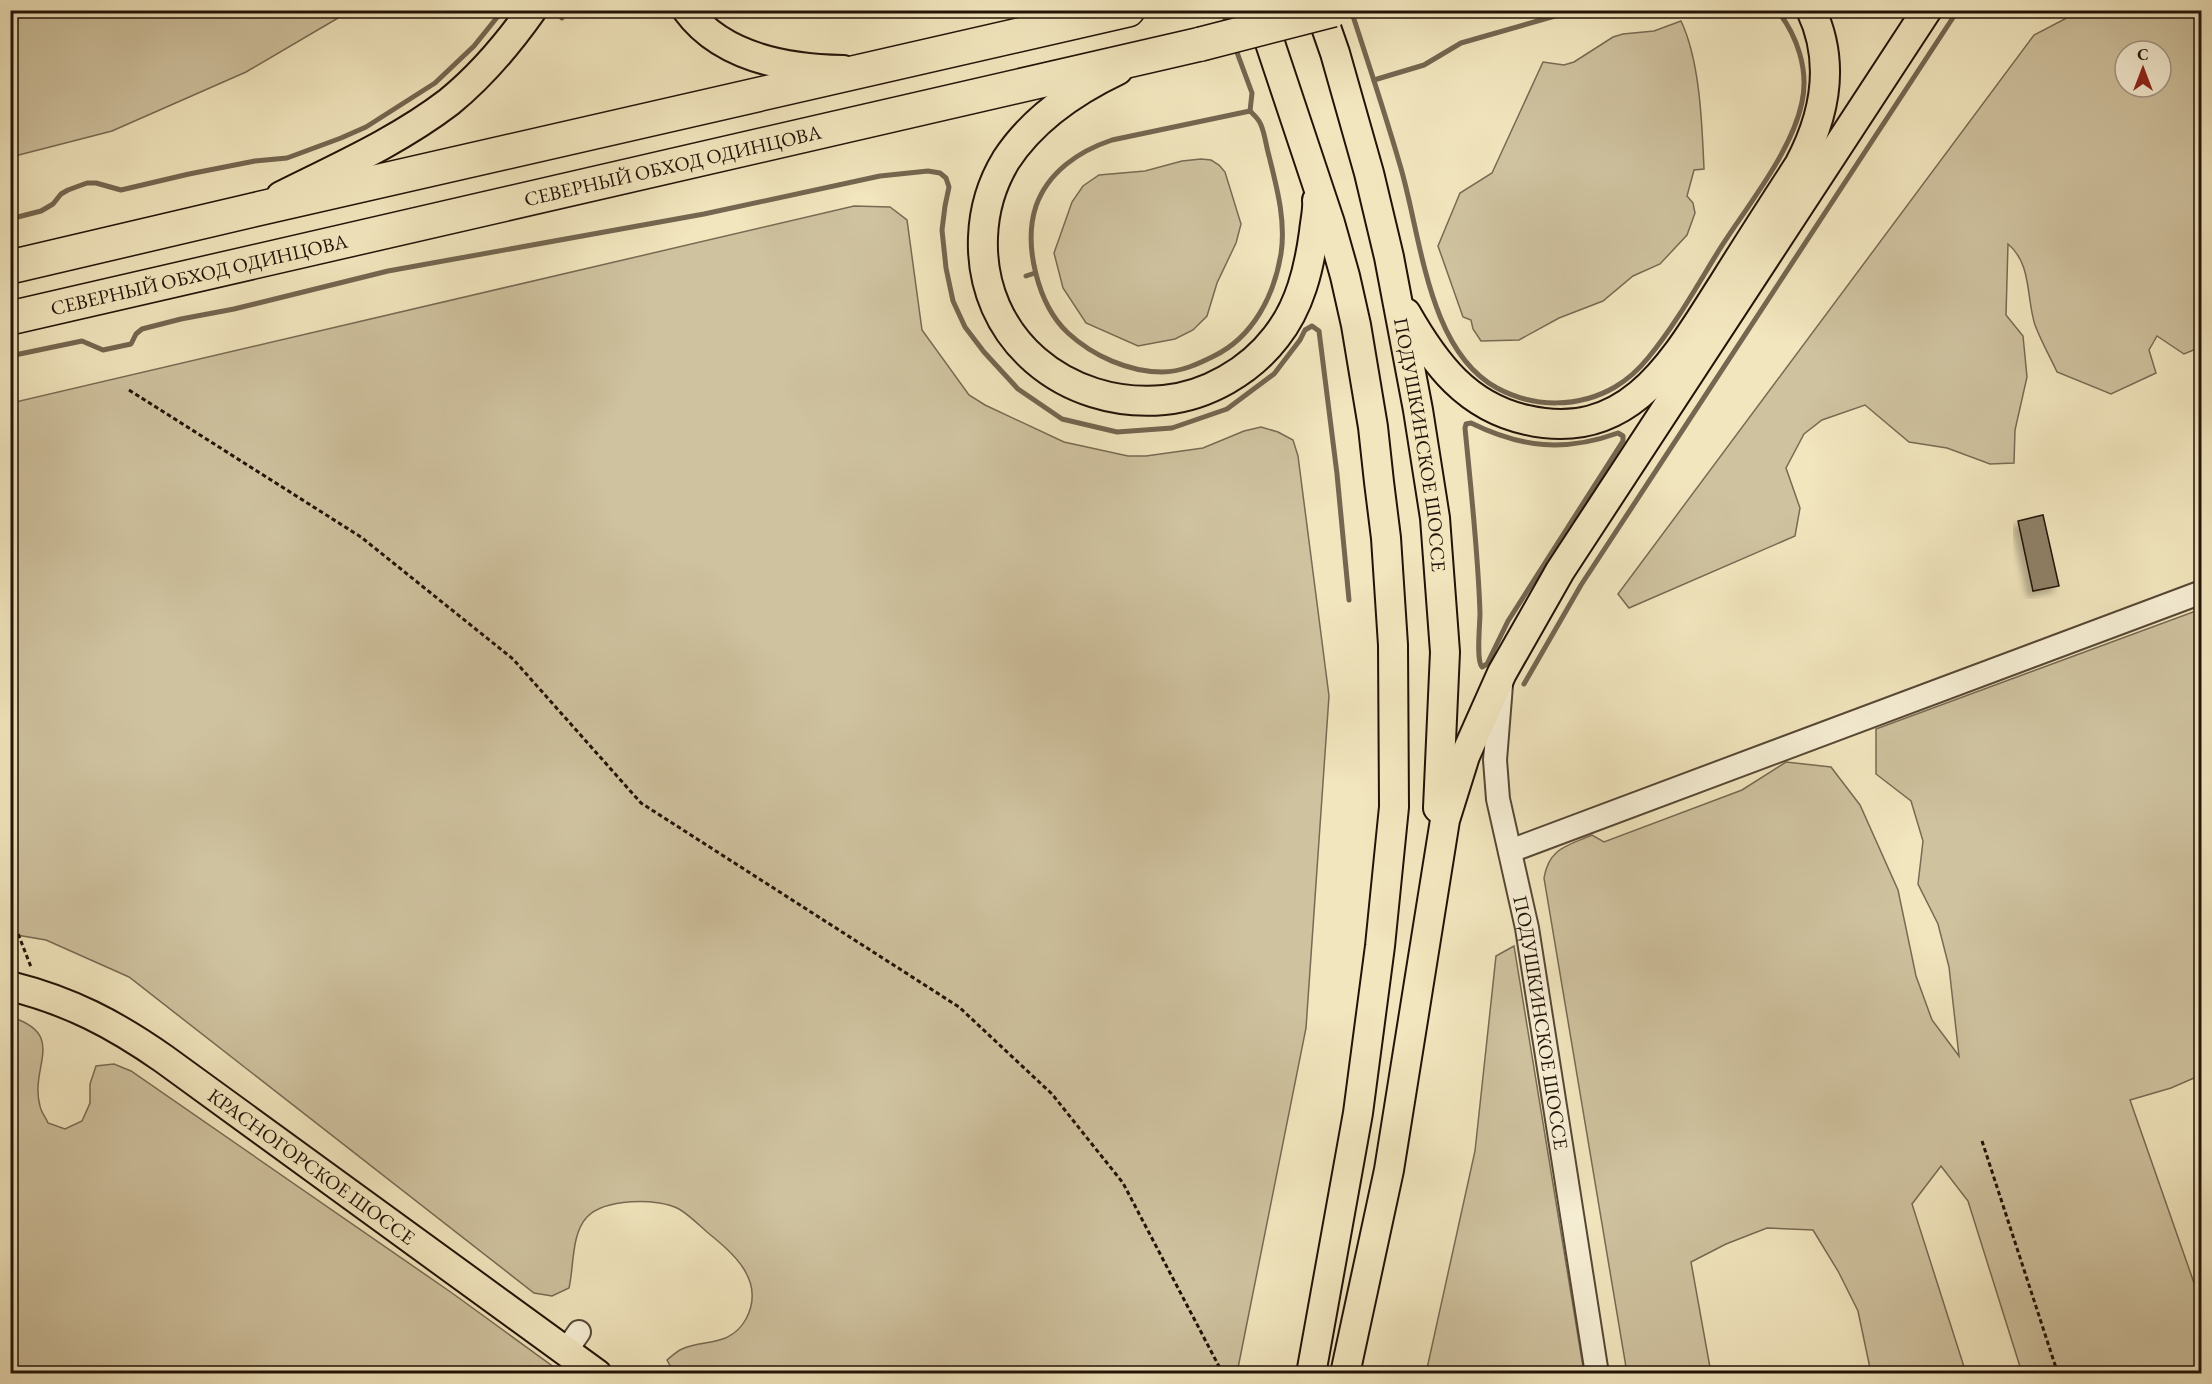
<svg xmlns="http://www.w3.org/2000/svg" width="2212" height="1384" font-family="'EB Garamond',serif">
<style>
.green{fill:#cfc29f;stroke:#786a53;stroke-width:1.5;fill-rule:evenodd}
.lines{fill:none;stroke-linecap:round;stroke-linejoin:round}
.stream{stroke:#746650;stroke-width:5}
.building{fill:#8e8066;stroke:#221207;stroke-width:1.5;filter:url(#shadow)}
.minor-casing{stroke:#564735;stroke-width:26}
.major-casing{stroke:#221207;stroke-width:32}
.highway-casing{stroke:#221207;stroke-width:36}
.path{stroke:#221207;stroke-width:3;stroke-dasharray:4.5 3;stroke-linecap:butt}
.minor{stroke:#f7efd5;stroke-width:22}
.major{stroke:#f2e6be;stroke-width:28}
.highway{stroke:#f2e6be;stroke-width:33}
.highway-bridge-casing{stroke:#221207;stroke-width:36;stroke-linecap:butt}
.highway-bridge{stroke:#f2e6be;stroke-width:33}
.labels{text-anchor:middle;stroke-width:6;stroke-linejoin:round;paint-order:stroke}
.street-label{font-size:20px;fill:#221207;stroke:#f7efd5}
</style>
<defs>
<filter id="shadow"><feDropShadow dx="-5.5" dy="5.5" stdDeviation="3" flood-color="#0004"/></filter>
</defs>
<rect width="100%" height="100%" fill="#f2e6be"/>
<filter id="stains"><feTurbulence type="fractalNoise" baseFrequency=".00333" numOctaves="4"/><feColorMatrix values="0 0 0 0 .2 0 0 0 0 .09 0 0 0 0 .02 0 0 0 .5 -.17"/></filter>
<radialGradient id="worn" r=".72"><stop offset=".6" stop-color="#630" stop-opacity="0"/><stop offset="1" stop-color="#630" stop-opacity=".3"/></radialGradient>
<g class="green">
<polygon points="11,10 350,10 350,11 246,72 112,131 11,157"/>
<path d="M2080,11H2201V347L2184,354L2157,336L2149,350L2156,373L2111,394L2057,372C2050,357 2041,341 2035,325C2026,297 2032,264 2008,244L2006,315L2023,336L2027,377L2015,430L2014,463L1990,464L1947,448L1909,442L1865,405L1822,420L1804,434L1786,468L1800,508L1795,536L1629,608L1618,594L2034,35ZM2125,51H2161V87H2125Z"/>
<path d="M1681,21C1700,61 1702,123 1704,169L1694,170L1687,196L1693,203L1695,213L1687,235L1660,264L1633,276L1603,301L1559,318L1519,340L1481,341L1473,329L1471,320L1463,317L1438,246L1460,193L1492,173L1543,62L1564,65L1574,62L1613,37L1623,34L1654,31Z"/>
<polygon points="1201,159 1211,160 1219,165 1225,172 1241,224 1236,243 1217,283 1207,316 1193,330 1175,339 1138,346 1086,323 1063,288 1054,253 1072,202 1083,186 1099,175 1145,171 1182,161"/>
<path d="M854,206L890,207L907,220L922,330L969,395L985,405L1064,442L1128,456H1146L1203,448L1244,431L1261,427L1278,432L1293,440L1298,456L1329,696L1306,1028L1237,1373H674L667,1360C672,1356 677,1351 682,1349C706,1339 730,1347 746,1319C766,1281 734,1254 707,1232C698,1224 689,1215 679,1209C657,1197 604,1199 587,1217C571,1234 574,1267 569,1288L552,1296L534,1293L129,977L46,940L11,934V403Z"/>
<path d="M2201,609V1075L2171,1088L2130,1100L2201,1303V1373H2022L1968,1201L1941,1166L1912,1204L1966,1373H1871L1858,1311L1838,1271L1813,1230L1767,1228L1726,1244L1691,1262L1711,1373H1627L1544,878C1549,848 1567,846 1592,835L1604,842L1742,790L1786,762L1831,767L1860,805L1898,890L1916,976L1932,1020L1959,1056L1949,967L1938,924L1918,884L1923,841L1911,801L1876,774V729Z"/>
<polygon points="1514,946 1584,1373 1426,1373 1475,1151 1496,956"/>
<path d="M11,1017C68,1035 29,1067 40,1106C41,1112 46,1118 48,1123L65,1129L82,1121L90,1103V1084L96,1066L114,1064L131,1071L452,1293L562,1373H11Z"/>
</g>
<g class="lines">
<g class="stream">
<polyline points="1222,10 1228,27"/>
<path d="M1351,10C1368,62 1385,113 1400,165C1421,234 1427,350 1497,388C1534,408 1579,408 1615,387C1627,380 1639,369 1648,358C1676,324 1698,284 1721,247C1748,205 1792,151 1802,102C1809,70 1797,35 1777,10"/>
<polyline points="562,18 566,10"/>
<polyline points="1235,47 1252,93 1250,111"/>
<polyline points="1374,80 1424,65 1461,43 1576,10"/>
<path d="M1250,111C1254,115 1259,119 1261,125C1265,134 1266,146 1269,156C1277,188 1286,221 1281,254C1274,296 1253,337 1214,356C1198,364 1181,372 1162,372C1129,372 1093,356 1068,333C1038,305 1023,245 1036,206C1048,172 1079,151 1112,140Z"/>
<polyline points="10,219 41,211 53,204 61,194 68,190 87,183 96,183 121,190 189,174 255,161 287,158 341,138 366,127 435,83 474,46 503,10"/>
<polyline points="1026,276 1035,273"/>
<polyline points="10,356 82,341 103,350 131,344 136,334 142,329 181,319 234,309 388,271 704,214 880,176 928,171 940,173 946,178 949,187 945,206 942,230 946,268 953,301 965,327 984,352 1018,389 1062,419 1117,432 1172,428 1227,409 1274,374 1300,340 1305,330 1312,326 1319,331 1337,474 1349,600"/>
<path d="M1471,423C1522,448 1565,452 1618,433L1623,436V441L1508,621L1487,664L1482,667C1476,661 1480,624 1480,613C1478,551 1471,490 1465,428L1466,424Z"/>
<polyline points="1524,684 1581,585 1958,10"/>
</g>
</g>
<polygon class="building" points="2043,515 2059,586 2033,591 2018,521"/>
<g class="lines">
<g class="minor-casing">
<g id="minor">
<path id="s1" d="M1501,685L1495,760L1498,799L1527,928L1597,1374"/>
<polyline points="1510,851 2202,592"/>
<polyline points="566,1351 579,1332"/>
</g>
</g>
<g class="major-casing">
<g id="major">
<path d="M687,10C722,58 787,69 843,70"/>
<polyline points="1259,10 1330,223 1345,276 1356,325 1373,427 1379,482 1386,538 1393,645 1394,807 1380,946 1358,1113 1311,1374"/>
<path id="s2" d="M1320,10L1335,53L1369,173L1389,257L1418,410L1435,518L1445,652L1438,808"/>
<path d="M1118,70C1076,90 1032,120 1006,160C992,183 984,210 983,237C979,339 1066,409 1164,400C1207,396 1250,371 1276,337C1300,307 1309,269 1314,232C1315,221 1318,210 1317,200"/>
<path d="M281,196C339,167 398,141 449,102C481,76 508,44 532,10"/>
<path d="M1406,313C1435,364 1467,407 1527,420C1631,444 1676,357 1723,284C1748,244 1773,205 1799,165C1825,116 1836,63 1811,10"/>
<path id="s3" d="M10,986C70,1001 114,1024 164,1059L597,1374"/>
<polyline points="1345,1374 1389,1170 1445,820 1465,756 1502,673 1560,571 1927,10"/>
</g>
</g>
<g class="highway-casing">
<g id="highway">
<polyline points="10,267 253,210 1128,10"/>
<path id="s4" d="M10,318L1201,44"/>
</g>
</g>
<g class="path">
<polyline points="129,390 361,537 513,659 641,803 959,1007 1052,1094 1123,1183 1223,1374"/>
<polyline points="10,913 31,967"/>
<polyline points="1982,1141 2058,1374"/>
</g>
<use href="#minor" class="minor"/>
<use href="#major" class="major"/>
<use href="#highway" class="highway"/>
<g class="highway-bridge-casing">
<polyline id="highway-bridge" points="1201,44 1333,10"/>
</g>
<use href="#highway-bridge" class="highway-bridge"/>
</g>
<g class="labels">
<g class="street-label">
<text dy="7" stroke="none"><textPath href="#s4" startOffset="680">СЕВЕРНЫЙ ОБХОД ОДИНЦОВА</textPath></text>
<text dy="7" stroke="none"><textPath href="#s4" startOffset="194">СЕВЕРНЫЙ ОБХОД ОДИНЦОВА</textPath></text>
<text dy="7" stroke="none"><textPath href="#s2" startOffset="447">ПОДУШКИНСКОЕ ШОССЕ</textPath></text>
<text dy="7" stroke="none"><textPath href="#s1" startOffset="342">ПОДУШКИНСКОЕ ШОССЕ</textPath></text>
<text dy="7" stroke="none"><textPath href="#s3" startOffset="354">КРАСНОГОРСКОЕ ШОССЕ</textPath></text>
</g>
</g>
<rect width="2212" height="1384" fill="none" stroke="#f2e6be" stroke-width="36"/>
<rect x="12" y="12" width="2188" height="1360" fill="none" stroke="#221207" stroke-width="3"/>
<rect x="18" y="18" width="2176" height="1348" fill="none" stroke="#221207" stroke-width="1.5"/>
<g transform="translate(2143 69)"><circle r="28" fill="#f7efd5" stroke="#a29783" stroke-width="1.5"/>
<path d="M0-4.5L10 22L0 15L-10 22Z" fill="#8f2418"/>
<text y="-9" font-size="16" font-weight="bold" text-anchor="middle" fill="#221207">С</text>
</g>
<rect width="100%" height="100%" filter="url(#stains)"/>
<rect width="100%" height="100%" fill="url(#worn)"/>
</svg>
